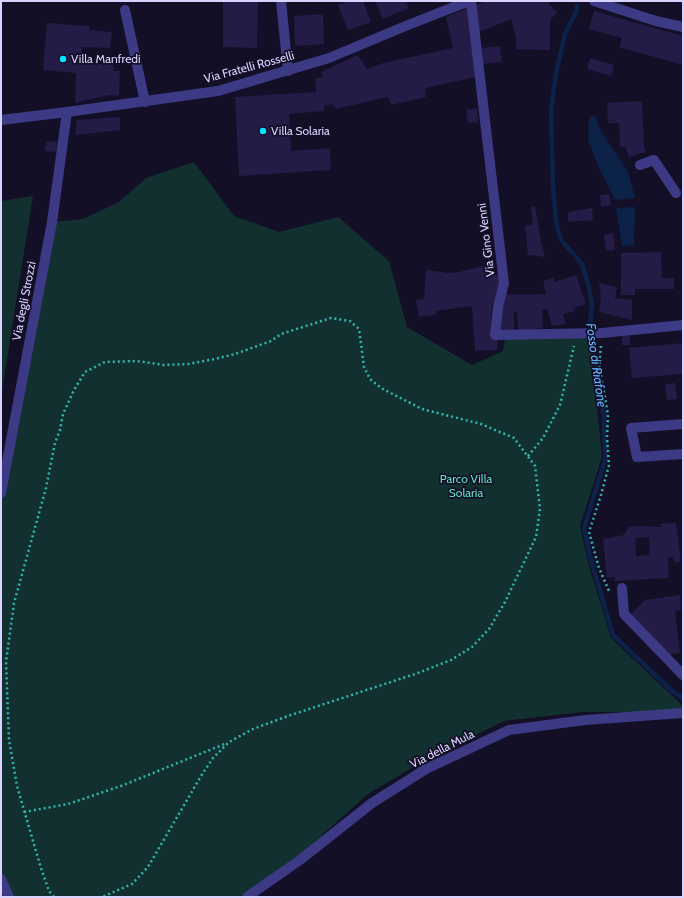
<svg xmlns="http://www.w3.org/2000/svg" width="684" height="898" font-family="Cabin,sans-serif">
<style>
.green{fill:#12302f}
.water{fill:#0c2248}
.lines{fill:none;stroke-linecap:round;stroke-linejoin:round}
.stream{stroke:#0c2248;stroke-width:4.5}
.building{fill:#241b47;fill-rule:evenodd}
.path{stroke:#2fb8b0;stroke-width:2.5;stroke-dasharray:2 3;stroke-linecap:butt}
.minor{stroke:#3d3a85;stroke-width:10}
.poi-dot{fill:#00e5ff;stroke:#130f26;stroke-width:1.5}
.labels{text-anchor:middle;stroke-width:3.5;stroke-linejoin:round;paint-order:stroke}
.poi-label{font-size:12px;fill:#d9d4ff;stroke:#130f26;text-anchor:start}
.street-label{font-size:12px;fill:#d9d4ff;stroke:#130f26}
.park-label{font-size:12px;fill:#5fe0c0;stroke:#130f26}
.water-label{font-size:13px;font-style:italic;fill:#62b6ff;stroke:#130f26}
</style>
<rect width="100%" height="100%" fill="#130f26"/>
<g class="green">
<polygon points="194,162 234,216 279,232 338,217 389,261 407,327 472,365 503,351 505,339 590,335 602,457 580,526 589,566 611,638 683,706 683,708 671,712 582,712 504,721 420,763 368,794 301,854 239,897 9,897 1,879 1,493 52,222 83,219 119,202 146,178"/>
<polygon points="33,196 1,397 1,201"/>
</g>
<g class="water">
<polygon points="596,116 599,128 628,172 635,198 615,200 599,168 588,140 589,117"/>
<polygon points="635,207 634,245 622,246 616,208"/>
</g>
<g class="lines">
<polyline class="stream" points="577,6 577,10 565,34 556,73 551,110 553,185 556,222 561,240 582,264 589,288 592,304 590,326 604,416 604,437 606,457 584,528 591,560 613,635 673,692 683,698"/>
</g>
<g class="building">
<polygon points="223,1 258,2 257,48 223,47"/>
<polygon points="348,1 363,1 371,22 348,30 338,5"/>
<polygon points="375,1 406,1 409,8 383,19"/>
<polygon points="486,1 547,1 557,13 550,20 550,50 516,49 516,37 511,19 479,32 475,6"/>
<polygon points="470,7 476,77 425,88 426,97 391,105 388,97 336,109 333,104 324,106 324,111 289,114 291,151 330,148 331,170 239,176 235,97 316,92 315,79 323,76 321,72 358,55 367,69 383,63 453,48 446,17"/>
<polygon points="594,11 683,36 683,65 619,47 622,38 589,29"/>
<polygon points="323,14 324,44 295,46 294,16"/>
<polygon points="47,23 89,26 89,30 112,32 110,48 82,47 82,63 106,64 106,55 115,56 113,71 120,71 119,96 109,95 75,103 76,73 43,70"/>
<polygon points="500,46 502,62 483,64 481,48"/>
<polygon points="590,58 614,65 611,76 587,69"/>
<polygon points="642,101 644,145 646,152 629,157 625,146 620,147 619,123 608,123 607,103"/>
<polygon points="477,108 478,122 468,123 466,110"/>
<polygon points="120,117 120,130 75,135 77,120"/>
<polygon points="46,141 57,142 56,152 45,151"/>
<polygon points="610,194 611,205 601,207 600,195"/>
<polygon points="535,206 541,241 545,257 528,255 525,226 533,224 531,207"/>
<polygon points="592,208 593,220 568,222 568,212"/>
<polygon points="613,233 615,250 606,251 604,235"/>
<polygon points="661,252 662,278 674,278 674,289 635,289 635,295 621,295 621,253"/>
<polygon points="491,264 493,275 502,274 500,287 492,305 490,338 498,337 497,350 475,351 472,306 436,311 436,315 419,317 416,300 424,299 426,270 448,273 459,272"/>
<polygon points="576,275 586,304 574,308 575,311 563,314 566,324 552,326 547,309 542,310 543,328 518,331 517,312 514,311 514,331 498,331 503,294 526,295 546,294 543,281 553,278 555,282"/>
<polygon points="599,283 617,287 615,298 632,300 632,320 599,312 601,298"/>
<rect x="622" y="336" width="8" height="9"/>
<polygon points="683,343 683,374 632,378 629,348"/>
<polygon points="675,383 677,399 667,400 665,384"/>
<path d="M676,523L681,561L674,563V557L668,558L669,578L615,581V577L607,578L603,539L624,535L629,526L661,527V524ZM649,537L650,555L636,556L635,538Z"/>
<polygon points="680,595 681,610 675,611 680,653 665,655 631,614 645,600"/>
</g>
<g class="lines">
<g class="path">
<polyline points="601,346 599,365 608,415 607,438 609,465 601,495 589,532 599,568 609,591"/>
<polyline points="528,456 543,438 560,405 574,346"/>
<polyline points="24,812 68,804 121,786 227,743"/>
<polyline points="54,897 49,891 40,865 17,786 9,740 6,662 14,603 46,488 55,443 60,430 63,414 74,390 85,372 105,362 137,361 164,365 188,364 215,359 235,354 271,341 281,334 331,318 350,321 359,329 364,367 370,379 381,388 422,409 481,424 514,438 535,466 540,509 536,537 505,602 489,629 472,647 451,660 418,673 288,716 253,729 229,742 213,758 201,776 148,867 132,884 102,897"/>
</g>
<g class="minor">
<polyline points="281,1 288,71"/>
<polyline points="471,1 504,283 498,307 495,335 602,333 683,325"/>
<polyline points="594,1 656,21 683,27"/>
<polyline points="125,10 145,102"/>
<polyline points="1,120 67,112 218,91 329,58 408,25 469,1"/>
<polyline points="640,165 654,160 676,193"/>
<polyline points="683,424 631,428 637,457 683,454"/>
<polyline points="1,493 52,222 67,112"/>
<polyline points="622,588 624,614 683,675"/>
<polyline points="1,879 9,897"/>
<polyline points="247,897 300,860 372,803 426,769 509,730 585,720 683,713"/>
</g>
</g>
<g class="poi-dot">
<circle cx="63" cy="59" r="4"/>
<circle cx="263" cy="131" r="4"/>
</g>
<g class="labels">
<g class="poi-label">
<text x="71" y="63">Villa Manfredi</text>
<text x="271" y="135">Villa Solaria</text>
</g>
<g class="street-label">
<text transform="translate(249 67) rotate(-15)" y="4">Via Fratelli Rosselli</text>
<text transform="translate(486 240) rotate(-97)" y="4">Via Gino Venni</text>
<text transform="translate(24 301) rotate(-79)" y="4">Via degli Strozzi</text>
<text transform="translate(442 749) rotate(-27)" y="4">Via della Mula</text>
</g>
<g class="park-label">
<text x="466" y="483">Parco Villa<tspan x="466" dy="14">Solaria</tspan></text>
</g>
<g class="water-label">
<text transform="translate(597 365) rotate(82)" y="5">Fosso di Riafone</text>
</g>
</g>
<rect width="684" height="898" fill="none" stroke="#d9d4ff" stroke-width="4"/>
</svg>
